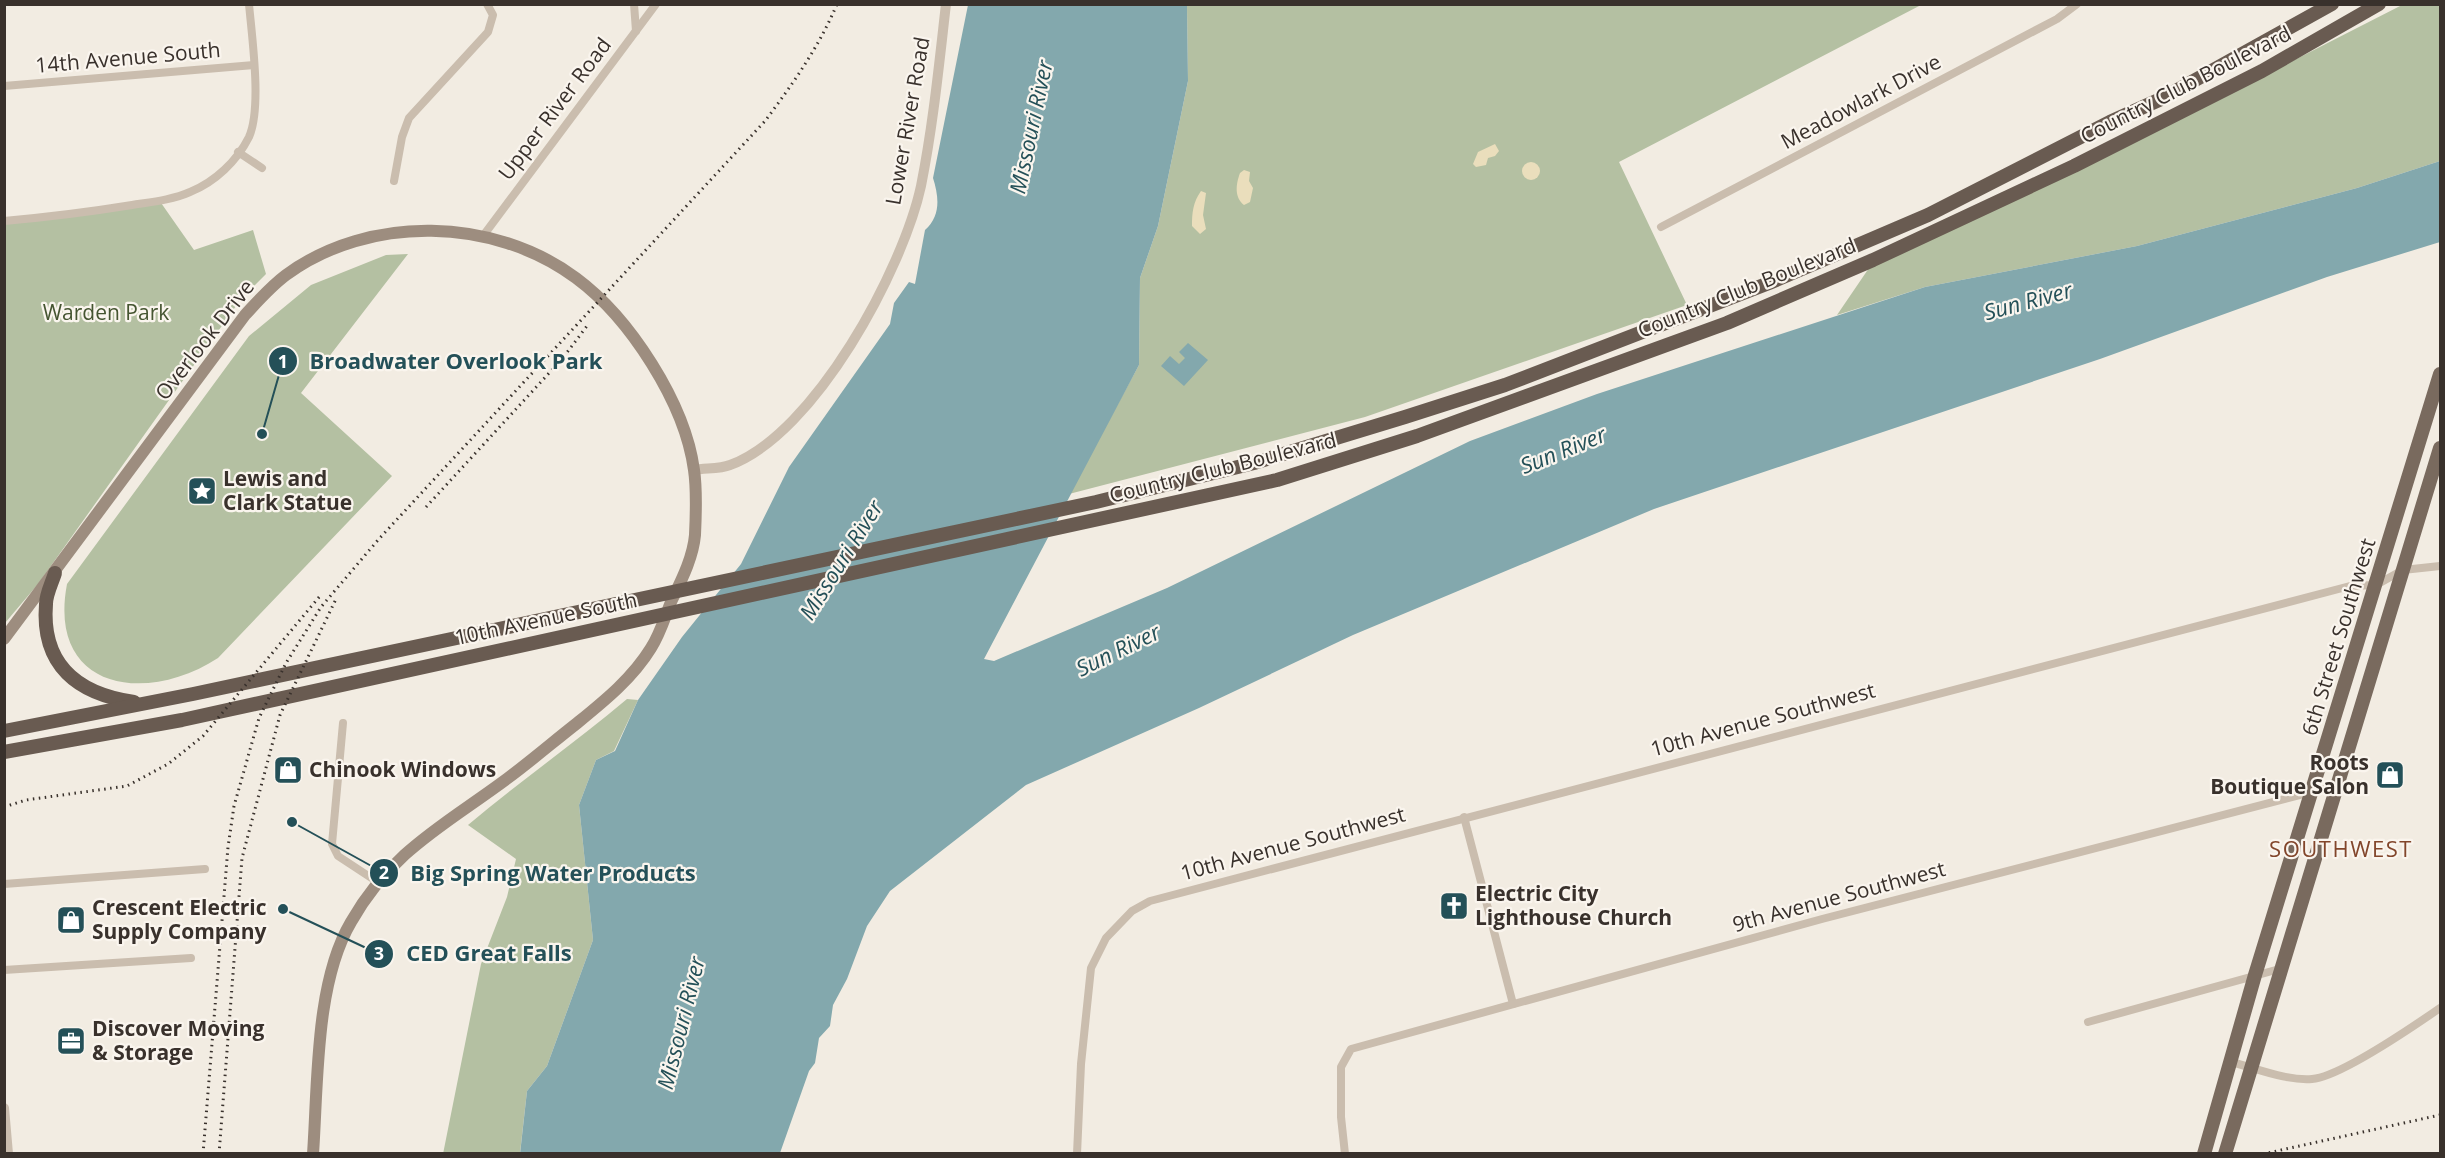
<svg xmlns="http://www.w3.org/2000/svg" width="2445" height="1158" font-family="'Open Sans',sans-serif">
<style>
.green{fill:#b4c0a2}
.sand{fill:#eadebc}
.water{fill:#83a8ad}
.lines{fill:none;stroke-linecap:round;stroke-linejoin:round}
.minor{stroke:#cabdae;stroke-width:8}
.tertiary{stroke:#cabdae;stroke-width:10}
.secondary{stroke:#9d8d7f;stroke-width:12}
.primary{stroke:#796a5e;stroke-width:14}
.trunk{stroke:#695b51;stroke-width:14}
.rail{stroke:#39312c;stroke-width:3;stroke-dasharray:1.5 4.5;stroke-linecap:butt}
.labels{text-anchor:middle;stroke-width:4.5;stroke-linejoin:round;paint-order:stroke}
.street-label{font-size:21px;fill:#39312c;stroke:#faf5ee}
.park-label{font-size:21px;fill:#455531;stroke:#faf5ee}
.poi-label{font-size:21px;font-weight:bold;fill:#39312c;stroke:#faf5ee;text-anchor:start}
.water-label{font-size:22px;font-style:italic;fill:#245058;stroke:#faf5ee}
.neighbourhood-label{font-size:22px;letter-spacing:1.5px;fill:#82462b;stroke:#faf5ee}
.leader{fill:none;stroke:#245058;stroke-width:2}
.callout-dot{fill:#245058;stroke:#faf5ee;stroke-width:2}
.mark-label{font-size:18px;text-anchor:middle;font-weight:bold;fill:#fff}
.callout-label{font-size:22px;text-anchor:middle;font-weight:bold;fill:#245058;stroke:#faf5ee;stroke-width:4.5;stroke-linejoin:round;paint-order:stroke}
</style>
<rect width="100%" height="100%" fill="#f2ece2"/>
<g class="green">
<polygon points="1187,5 1921,5 1619,162 1687,305 1365,417 1069,494 1139,365 1140,278 1158,226 1188,81"/>
<polygon points="2402,5 2440,5 2440,161 2357,188 2137,246 1925,287 1837,315 1869,268 2271,72"/>
<polygon points="159,200 194,250 253,230 266,274 241,299 38,584 5,623 5,220"/>
<path d="M408,254L301,393L392,476L218,658C146,705 47,690 67,584L249,336L311,285L386,255Z"/>
<path d="M627,699L638,700L614,751L596,760L579,805L593,940L547,1066L527,1091L520,1153L443,1154L481,964L507,897L516,859L468,825C520,781 575,743 627,699Z"/>
</g>
<g class="sand">
<polygon points="1495,144 1499,151 1495,156 1488,158 1486,165 1476,167 1473,164 1478,152"/>
<circle cx="1531" cy="171" r="9"/>
<path d="M1244,170L1250,172L1249,181L1253,188L1250,202L1244,205C1234,197 1236,184 1240,173Z"/>
<path d="M1201,191L1206,193L1203,215L1206,229L1200,234L1192,226C1192,213 1193,202 1201,191Z"/>
</g>
<g class="water">
<path d="M968,5H1187L1188,81L1158,226L1140,278L1139,365L984,659L994,661L1167,588L1470,441L1597,394L1925,287L2137,246L2357,188L2440,161V242L2327,277L2100,359L1654,509L1353,635L1199,708L1026,785L890,891L867,926L847,979L833,1005L830,1026L819,1038L815,1063L809,1071L780,1153L520,1154L527,1091L547,1066L593,940L579,805L596,760L615,751L638,700L682,637L741,564L789,467L890,324L894,303L909,282L915,284L925,230C941,216 939,197 933,178Z"/>
<polygon points="1188,343 1208,360 1184,386 1161,366 1170,356 1179,364 1185,358 1179,352"/>
</g>
<g class="lines">
<g class="minor">
<polyline points="634,4 636,31"/>
<polyline points="4,86 254,65"/>
<polyline points="238,152 262,168"/>
<polyline points="394,181 402,137 409,118 488,32 493,15 487,4"/>
<path d="M4,221C48,217 89,212 132,205C151,202 172,200 190,192C215,182 237,161 249,137C262,108 252,38 249,4"/>
<polyline points="1661,227 2057,19 2077,4"/>
<polyline points="483,236 656,4"/>
<polyline points="343,723 332,844 338,856 376,881"/>
<polyline points="1464,817 1513,1004"/>
<polyline points="4,884 205,869"/>
<polyline points="4,970 191,958"/>
<polyline points="2088,1022 2283,968"/>
<path d="M2231,1062C2256,1068 2286,1081 2312,1079C2340,1077 2414,1026 2440,1008"/>
<polyline points="1077,1154 1081,1064 1091,968 1106,938 1132,911 1150,901 2350,586 2376,585 2403,570 2440,566"/>
<polyline points="1345,1154 1341,1117 1341,1067 1351,1049 1822,919 2339,785"/>
</g>
<g class="tertiary">
<path d="M694,470C706,468 720,469 730,465C815,434 903,269 921,186C933,126 939,65 946,4"/>
<polyline points="4,1108 8,1154"/>
</g>
<path class="secondary" d="M4,639L245,315C258,301 270,287 286,275C369,214 494,217 576,278C630,318 685,403 694,470C697,490 696,514 695,535C693,558 681,581 671,602C665,617 660,634 651,648C632,679 603,702 576,724C553,742 531,761 508,778C445,825 392,850 351,922C315,983 318,1083 313,1154"/>
<g class="primary">
<polyline points="2204,1154 2255,975 2440,374"/>
<polyline points="2225,1154 2440,448"/>
</g>
<g class="trunk">
<path d="M55,573C52,583 46,594 46,604C41,666 78,694 134,702"/>
<polyline points="4,731 193,694 1096,502 1254,463 1405,417 1505,385 1769,283 1928,215 2110,122 2161,99 2332,4"/>
<polyline points="4,752 182,720 1277,480 1417,436 1727,323 1873,260 2074,166 2262,71 2379,4"/>
</g>
<g class="rail">
<polyline points="426,507 562,359 587,326"/>
<polyline points="4,807 26,800 127,786 168,764 203,736 320,596"/>
<path d="M203,1154L228,847L234,806L259,718L286,663L321,607L378,540L765,121C792,85 819,47 837,4"/>
<polyline points="219,1154 242,858 280,715 337,597"/>
<polyline points="2263,1154 2440,1115"/>
</g>
</g>
<defs>
<g id="sight-square" transform="scale(1.5)"><rect x="-9" y="-9" width="18" height="18" rx="4" fill="#245058" stroke="#faf5ee"/><path d="M0-6L1.8-2.2L6-1.7L2.9 1.2L3.7 5.4L0 3.3L-3.7 5.4L-2.9 1.2L-6-1.7L-1.8-2.2Z" fill="#fff"/></g>
<g id="shop-square" transform="scale(1.5)"><rect x="-9" y="-9" width="18" height="18" rx="4" fill="#245058" stroke="#faf5ee"/><path d="M-5-2.5h2.3a2.7 3.5 0 0 1 5.4 0H5L5.5 6h-11ZM-1.5-2.5h3a1.5 2.3 0 0 0-3 0Z" fill="#fff"/></g>
<g id="church-square" transform="scale(1.5)"><rect x="-9" y="-9" width="18" height="18" rx="4" fill="#245058" stroke="#faf5ee"/><path d="M-1.2-6h2.4v3.5h3.3v2.4h-3.3V6h-2.4V-.1h-3.3v-2.4h3.3Z" fill="#fff"/></g>
<g id="office-square" transform="scale(1.5)"><rect x="-9" y="-9" width="18" height="18" rx="4" fill="#245058" stroke="#faf5ee"/><path d="M-6-3h4V-5.5h4V-3h4V5H-6ZM-1-4.5V-3h2v-1.5ZM-6 0V1H6V0Z" fill="#fff"/></g>
</defs>
<g fill-rule="evenodd">
<use href="#sight-square" x="202" y="491"/>
<use href="#shop-square" x="288" y="770"/>
<use href="#shop-square" x="2390" y="775"/>
<use href="#church-square" x="1454" y="906"/>
<use href="#shop-square" x="71" y="920"/>
<use href="#office-square" x="71" y="1041"/>
</g>
<g class="labels">
<g class="street-label">
<text transform="translate(128 58) rotate(-5)" y="7">14th Avenue South</text>
<text transform="translate(2186 85) rotate(-27)" y="7">Country Club Boulevard</text>
<text transform="translate(1861 102) rotate(-28)" y="7">Meadowlark Drive</text>
<text transform="translate(555 109) rotate(-53)" y="7">Upper River Road</text>
<text transform="translate(908 121) rotate(-80)" y="7">Lower River Road</text>
<text transform="translate(1747 288) rotate(-22)" y="7">Country Club Boulevard</text>
<text transform="translate(205 340) rotate(-52)" y="7">Overlook Drive</text>
<text transform="translate(1223 468) rotate(-14)" y="7">Country Club Boulevard</text>
<text transform="translate(546 619) rotate(-12)" y="7">10th Avenue South</text>
<text transform="translate(2339 637) rotate(-73)" y="7">6th Street Southwest</text>
<text transform="translate(1763 720) rotate(-15)" y="7">10th Avenue Southwest</text>
<text transform="translate(1293 844) rotate(-15)" y="7">10th Avenue Southwest</text>
<text transform="translate(1839 897) rotate(-15)" y="7">9th Avenue Southwest</text>
</g>
<g class="park-label">
<text x="106" y="320">Warden Park</text>
</g>
<g class="poi-label">
<text x="223" y="486">Lewis and<tspan x="223" dy="24">Clark Statue</tspan></text>
<text x="2369" y="770" text-anchor="end">Roots<tspan x="2369" dy="24">Boutique Salon</tspan></text>
<text x="309" y="777">Chinook Windows</text>
<text x="1475" y="901">Electric City<tspan x="1475" dy="24">Lighthouse Church</tspan></text>
<text x="92" y="915">Crescent Electric<tspan x="92" dy="24">Supply Company</tspan></text>
<text x="92" y="1036">Discover Moving<tspan x="92" dy="24">&amp; Storage</tspan></text>
</g>
<g class="water-label">
<text transform="translate(1031 127) rotate(-78)" y="8">Missouri River</text>
<text transform="translate(2028 301) rotate(-15)" y="8">Sun River</text>
<text transform="translate(1563 450) rotate(-22)" y="8">Sun River</text>
<text transform="translate(841 560) rotate(-58)" y="8">Missouri River</text>
<text transform="translate(1118 650) rotate(-26)" y="8">Sun River</text>
<text transform="translate(681 1023) rotate(-76)" y="8">Missouri River</text>
</g>
<g class="neighbourhood-label">
<text x="2341" y="857">SOUTHWEST</text>
</g>
</g>
<path class="leader" d="M262 434L283 361M292 822L384 873M283 909L379 954"/>
<g class="callout-dot">
<circle cx="262" cy="434" r="6"/>
<circle cx="292" cy="822" r="6"/>
<circle cx="283" cy="909" r="6"/>
<circle cx="283" cy="361" r="15"/>
<circle cx="384" cy="873" r="15"/>
<circle cx="379" cy="954" r="15"/>
</g>
<g class="mark-label">
<text x="283" y="368">1</text>
<text x="384" y="879">2</text>
<text x="379" y="960">3</text>
</g>
<g class="callout-label">
<text x="456" y="369">Broadwater Overlook Park</text>
<text x="553" y="881">Big Spring Water Products</text>
<text x="489" y="961">CED Great Falls</text>
</g>
<rect width="2445" height="1158" fill="none" stroke="#39312c" stroke-width="12"/>
</svg>
